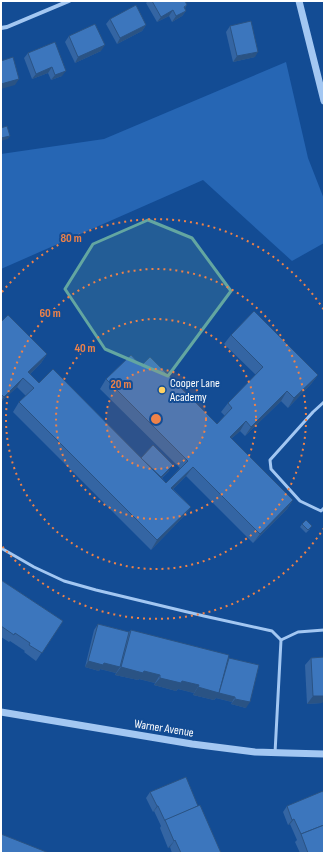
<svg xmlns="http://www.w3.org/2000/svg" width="325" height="854" font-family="'Sofia Sans Condensed',sans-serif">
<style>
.green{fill:#2666b4}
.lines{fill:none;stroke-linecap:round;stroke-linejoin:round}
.service{stroke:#a3c7f2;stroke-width:3}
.minor{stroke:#a3c7f2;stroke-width:4}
.tertiary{stroke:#a3c7f2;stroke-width:7}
.wall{fill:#3465a3}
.shaded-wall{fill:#2a5384}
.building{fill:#3c76bd;stroke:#2a5384}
.marked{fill:#63a6a1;fill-opacity:0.2;stroke:#63a6a1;stroke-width:3;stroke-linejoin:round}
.ring{fill:none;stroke:#ee8249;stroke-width:2;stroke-dasharray:2 4}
.poi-dot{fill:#ffd264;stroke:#134c94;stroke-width:1.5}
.labels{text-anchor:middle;stroke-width:4;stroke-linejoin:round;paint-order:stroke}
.poi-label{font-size:12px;fill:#fff;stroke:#134c94;text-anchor:start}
.street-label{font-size:12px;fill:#fff;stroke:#134c94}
.centre{fill:#ee8249;stroke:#134c94;stroke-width:2}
.ring-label{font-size:12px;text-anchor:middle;font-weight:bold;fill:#ee8249;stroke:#134c94;stroke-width:4;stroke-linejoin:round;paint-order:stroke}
</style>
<rect width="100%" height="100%" fill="#134c94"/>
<polygon class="green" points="286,62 308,158 324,199 324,243 292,261 203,180 1,269 1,154 104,139"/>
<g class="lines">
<g class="service">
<polyline points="324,402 313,412 270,460 271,469 300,501 321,511 324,508"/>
<polyline points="1,548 34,567 64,581 96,590 204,616 272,631 281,640 275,753"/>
<polyline points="281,640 298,632 324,630"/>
</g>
<polyline class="minor" points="1,28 7,27 69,1"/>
<g class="tertiary">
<polyline points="299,1 324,101"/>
<polyline points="1,712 192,744 255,752 287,753 324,754"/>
</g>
</g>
<g class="wall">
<polygon points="148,1 185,1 187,5 185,8 186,11 182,16 172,22 169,16 157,22 146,3"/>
<polygon points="110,19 146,25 142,31 117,44 106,24"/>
<polygon points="230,26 255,57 233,62 226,32"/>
<polygon points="69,36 101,51 75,63 65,42"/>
<polygon points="55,42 62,76 51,80 48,73 32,79 24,58 28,53"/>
<polygon points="1,322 47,354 41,363 30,374 39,383 141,458 169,471 162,478 166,483 180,468 100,389 106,379 141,366 217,424 225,416 221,412 228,403 256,375 224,344 231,335 318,375 311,384 288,408 281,401 245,436 240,431 231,439 293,500 287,509 253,543 186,476 173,489 191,507 184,516 151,550 13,412 19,402 26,396 17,387 1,402"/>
<polygon points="302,524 310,529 306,533 300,527"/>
<polygon points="1,580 63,621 36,661 24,652 25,651 10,641 9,642 1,637"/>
<polygon points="98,624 129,632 131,630 229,658 246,708 231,704 232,702 216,698 214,700 193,695 194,693 178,689 176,691 154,685 155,683 139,679 138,680 115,675 116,673 100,669 99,671 85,667 94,630"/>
<polygon points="311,658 322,703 307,704 305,665"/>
<polygon points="150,792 198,806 221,853 172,853 170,847 168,848 160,828 161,826 154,811 153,812 146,798"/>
<polygon points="287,806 324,853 300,853 295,842 297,840 290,824 288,825 283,812"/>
</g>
<g class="shaded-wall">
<polygon points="173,10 169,16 157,22 161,17"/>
<polygon points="186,11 182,16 172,22 176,16"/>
<polygon points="146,25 142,31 117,44 120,38"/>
<polygon points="105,45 101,51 75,63 78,57"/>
<polygon points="258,52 255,57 233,62 237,56"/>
<polygon points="52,67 48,73 32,79 36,74"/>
<polygon points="66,71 62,76 51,80 55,75"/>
<polygon points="19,79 15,85 1,89 1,84"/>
<polygon points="10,136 8,139 1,141 1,138"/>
<polygon points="47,354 41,363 25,379 28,372"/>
<polygon points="318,375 311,384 288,408 294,398"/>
<polygon points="23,378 17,387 1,402 1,401 4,397"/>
<polygon points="287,391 281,401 245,436 251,427"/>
<polygon points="246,421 240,431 223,446 230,437"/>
<polygon points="173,465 169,471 156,483 160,478"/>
<polygon points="193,467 186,476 165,497 171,488"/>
<polygon points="293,500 287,509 253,543 260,534"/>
<polygon points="191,507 184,516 151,550 157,540"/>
<polygon points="88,661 104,663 120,667 116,673 100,669 99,671 85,667"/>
<polygon points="121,667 144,671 160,675 155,683 139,679 138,680 115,675"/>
<polygon points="160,678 182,681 199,685 194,693 178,689 176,691 154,685"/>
<polygon points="198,687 235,697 232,702 216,698 214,700 193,695"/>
<polygon points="313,696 324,696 324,701 322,703 307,704"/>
<polygon points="235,699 250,702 246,708 231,704"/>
<polygon points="157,806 158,806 154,811 153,812"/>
<polygon points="294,819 290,824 288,825 292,820"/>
<polygon points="175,840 170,847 168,848 174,841"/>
</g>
<g class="building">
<polygon points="152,1 185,1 187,5 184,7 186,11 176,16 173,10 161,17"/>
<polygon points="136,5 146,25 120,38 110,19"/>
<polygon points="251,21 258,52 237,56 230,26"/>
<polygon points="95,24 105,45 78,57 69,36"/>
<polygon points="55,42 66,71 55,75 52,67 36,74 28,53"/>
<polygon points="13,57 19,79 1,84 1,61"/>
<polygon points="7,126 10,136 1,138 1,128"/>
<polygon points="254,311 318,375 294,398 287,391 251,427 246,421 230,437 293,500 260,534 193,467 171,488 191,507 157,540 19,402 34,388 23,378 4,397 1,394 1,322 8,315 47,354 28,372 39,383 53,369 166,483 188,461 106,379 131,355 141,366 150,357 217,424 232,408 228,403 263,367 231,335"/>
<polygon points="153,445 173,465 161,477 141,458"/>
<polygon points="306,520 312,526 308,530 302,524"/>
<polygon points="1,580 63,621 42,653 29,645 30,643 15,633 14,635 1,626"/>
<polygon points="98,624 129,632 120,667 104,663 103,665 88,661"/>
<polygon points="131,630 229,655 219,693 198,687 199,685 182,681 181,683 160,678 160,675 144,671 143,673 121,667"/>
<polygon points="324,657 324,696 313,696 311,658"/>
<polygon points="229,658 259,665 250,702 235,699 235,697 219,693"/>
<polygon points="186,777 198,806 165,821 158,806 157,806 150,792"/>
<polygon points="323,791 324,795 324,825 301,834 294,819 292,820 287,806"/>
<polygon points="200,805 221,853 181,853 175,840 174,841 165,820"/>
<polygon points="324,825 324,853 308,853 301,834"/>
<polygon points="1,834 49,853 1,853"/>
</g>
<path class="marked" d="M148,220L192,238L231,291L168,376L105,349L65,289L93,244Z"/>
<circle cx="156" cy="419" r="50" fill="#ee8249" fill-opacity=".12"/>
<g class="ring">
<circle cx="156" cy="419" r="50"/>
<circle cx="156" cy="419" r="100"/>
<circle cx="156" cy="419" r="150"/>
<path d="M324 528A200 200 0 0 1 2 546M2 292A200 200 0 0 1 324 310"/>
</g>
<circle class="poi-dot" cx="162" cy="390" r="4"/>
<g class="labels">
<g class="poi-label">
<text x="170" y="387">Cooper Lane<tspan x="170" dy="14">Academy</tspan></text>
</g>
<g class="street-label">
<text transform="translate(164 728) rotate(9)" y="4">Warner Avenue</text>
</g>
</g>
<circle cx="156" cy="419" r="6" class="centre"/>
<g class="ring-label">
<text x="71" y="242">80 m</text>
<text x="50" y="317">60 m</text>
<text x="85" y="352">40 m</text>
<text x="121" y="388">20 m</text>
</g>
<rect width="325" height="854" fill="none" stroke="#ffffff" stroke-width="4"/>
</svg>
